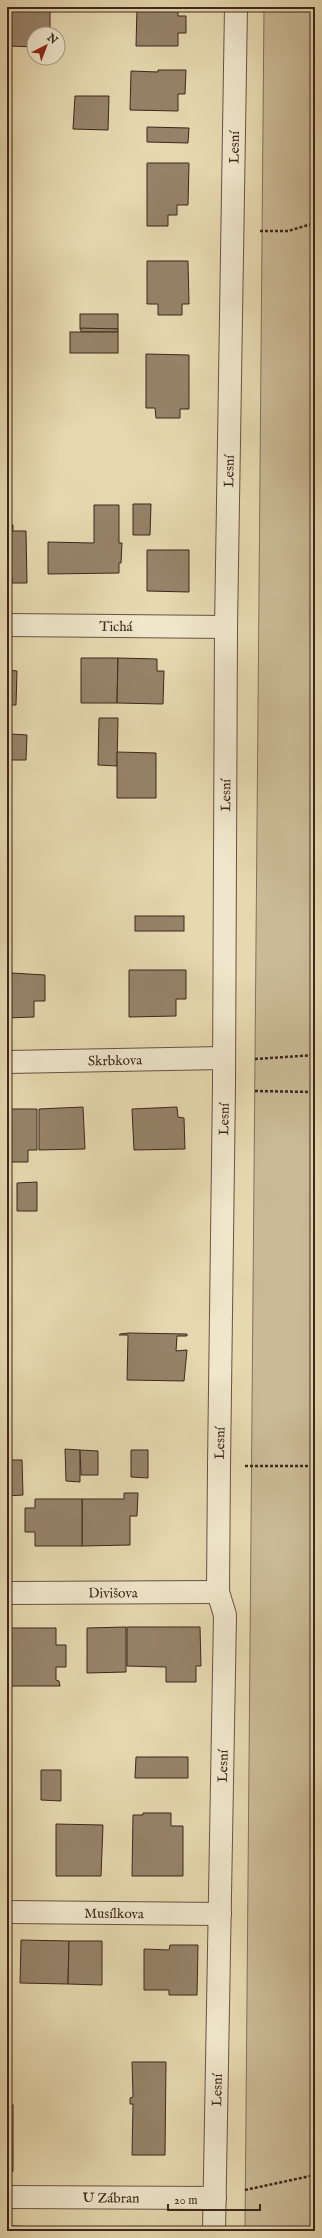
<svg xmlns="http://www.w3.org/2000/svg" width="322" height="2238" font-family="'IM FELL English',serif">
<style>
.green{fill:#caba96;stroke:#84705a}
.building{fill:#968369;stroke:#3f261d}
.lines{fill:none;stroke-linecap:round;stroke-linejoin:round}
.street-casing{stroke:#695242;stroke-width:24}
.path{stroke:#3f261d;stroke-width:2.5;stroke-dasharray:3 2;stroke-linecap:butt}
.street{stroke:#efe6cb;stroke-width:22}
.labels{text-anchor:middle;stroke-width:3.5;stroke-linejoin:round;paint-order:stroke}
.street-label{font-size:14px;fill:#3f261d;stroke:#efe6cb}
</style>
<rect width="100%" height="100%" fill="#e6d8af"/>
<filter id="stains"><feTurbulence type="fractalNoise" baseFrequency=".005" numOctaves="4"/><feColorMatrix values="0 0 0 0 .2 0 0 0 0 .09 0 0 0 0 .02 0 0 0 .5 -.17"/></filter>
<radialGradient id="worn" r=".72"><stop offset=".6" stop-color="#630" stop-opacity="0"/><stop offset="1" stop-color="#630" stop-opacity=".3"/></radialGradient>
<polygon class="green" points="264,7 315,7 315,2231 245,2231"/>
<g class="building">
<polygon points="9,7 50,7 50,34 34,34 34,47 9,46"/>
<polygon points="137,7 178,7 178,16 186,16 186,33 178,33 178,46 136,46"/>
<polygon points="158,70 186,70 185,94 178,94 178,111 130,110 131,71 158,72"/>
<polygon points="75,96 109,96 108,130 73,129"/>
<polygon points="147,127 189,128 188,143 147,142"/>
<polygon points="147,163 189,163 188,205 177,205 177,215 168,215 168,226 147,226"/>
<polygon points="147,261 188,261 189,304 182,304 182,315 158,315 158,304 147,304"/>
<rect x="80" y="314" width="38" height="15"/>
<polygon points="81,328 118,329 118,332 81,332"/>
<rect x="70" y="332" width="48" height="21"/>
<polygon points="146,354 189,355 189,409 180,409 180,418 156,418 155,408 146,408"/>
<polygon points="133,504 151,504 150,535 133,535"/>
<polygon points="94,505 119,505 119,543 122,543 121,563 119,563 119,573 48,574 48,542 94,543"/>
<polygon points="7,525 13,525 13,531 26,531 27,583 12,583 12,578 7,578"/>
<polygon points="147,550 189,550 189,592 147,591"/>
<polygon points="81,658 118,658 117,703 81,703"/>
<polygon points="118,658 157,659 157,671 164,671 163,704 117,703"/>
<polygon points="7,659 8,670 17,671 16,705 7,705"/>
<polygon points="99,718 118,718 117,766 98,765"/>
<polygon points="11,734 27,735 26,760 11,760"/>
<polygon points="117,752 156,753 156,798 117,798"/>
<rect x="135" y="916" width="49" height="15"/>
<polygon points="129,970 186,970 186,999 176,999 176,1016 129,1017"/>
<polygon points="12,973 45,975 45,1001 34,1001 34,1017 7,1018 7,975 12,975"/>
<polygon points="83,1107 85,1149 39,1150 39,1109"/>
<polygon points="177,1107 178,1117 184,1118 185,1149 134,1150 132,1109"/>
<polygon points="7,1109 37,1109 37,1150 28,1150 28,1162 11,1162 11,1159 7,1160"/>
<polygon points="37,1182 37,1211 17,1211 17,1183"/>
<polygon points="129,1333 187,1334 187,1336 177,1336 176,1351 187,1350 184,1381 127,1380 128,1335 119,1335 120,1334"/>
<polygon points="65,1449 80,1450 80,1482 66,1481"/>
<polygon points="80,1450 98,1451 98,1475 81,1475"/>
<polygon points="131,1450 148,1450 148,1478 131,1477"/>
<polygon points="7,1460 22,1460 23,1495 7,1496"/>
<polygon points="124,1493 138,1493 137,1516 130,1516 130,1545 82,1546 82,1499 124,1499"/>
<polygon points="35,1499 82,1499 82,1546 35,1546 35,1532 25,1532 25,1508 35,1508"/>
<polygon points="126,1627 126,1672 87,1673 87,1628"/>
<polygon points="127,1627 200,1627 201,1666 196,1666 196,1682 166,1682 166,1667 127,1666"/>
<rect x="7" y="1628" width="3" height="47"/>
<polygon points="10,1628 56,1628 56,1645 66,1645 66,1667 56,1667 56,1680 59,1681 60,1686 11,1686 10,1692"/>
<polygon points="136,1757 188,1757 188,1778 135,1778"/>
<polygon points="41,1770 61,1770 61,1801 41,1800"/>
<polygon points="143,1813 171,1813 171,1826 183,1826 183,1876 132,1876 133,1815 143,1815"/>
<polygon points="56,1824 103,1825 101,1876 56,1876"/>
<polygon points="21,1940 69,1941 68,1984 20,1983"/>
<polygon points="69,1941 102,1941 102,1985 68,1984"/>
<polygon points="170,1945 198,1945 197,1995 169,1995 169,1990 144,1990 144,1949 169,1950"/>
<polygon points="132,2062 166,2062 165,2155 132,2155 133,2104 130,2104 130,2098 133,2097"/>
<rect x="7" y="2105" width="6" height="66"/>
<rect x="7" y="2226" width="6" height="5"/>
<polygon points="13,2226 40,2227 40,2231 13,2231"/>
<polygon points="78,2227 121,2228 121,2231 77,2231"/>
<polygon points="121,2228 165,2228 179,2229 179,2231 121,2231"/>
</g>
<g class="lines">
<g class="street-casing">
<g id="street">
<path id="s1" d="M7,625L226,627"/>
<path id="s2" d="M7,1062L223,1058"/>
<path id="s3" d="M7,1593L218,1592"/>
<path id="s4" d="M7,1912L220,1914"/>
<path id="s5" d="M7,2197L215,2198"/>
<path id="s6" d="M214,2231L225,1615L218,1592L219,1466L224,1085L226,627L236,7"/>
</g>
</g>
<g class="path">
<polyline points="260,231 288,231 315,223"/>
<polyline points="255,1059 315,1055"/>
<polyline points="255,1091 315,1092"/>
<polyline points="245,1466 315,1466"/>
<polyline points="245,2190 315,2175"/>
</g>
<use href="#street" class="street"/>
</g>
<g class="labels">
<g class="street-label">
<text dy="5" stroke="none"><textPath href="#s6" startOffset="2085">Lesní</textPath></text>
<text dy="5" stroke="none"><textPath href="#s6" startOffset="1761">Lesní</textPath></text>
<text dy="5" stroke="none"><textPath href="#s1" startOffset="109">Tichá</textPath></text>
<text dy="5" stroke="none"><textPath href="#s6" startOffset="1437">Lesní</textPath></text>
<text dy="5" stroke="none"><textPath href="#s2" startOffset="108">Skrbkova</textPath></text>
<text dy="5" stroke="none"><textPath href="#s6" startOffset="1113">Lesní</textPath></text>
<text dy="5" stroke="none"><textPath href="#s6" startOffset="789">Lesní</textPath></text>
<text dy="5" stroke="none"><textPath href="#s3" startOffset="106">Divišova</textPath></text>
<text dy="5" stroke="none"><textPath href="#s6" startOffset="465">Lesní</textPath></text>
<text dy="5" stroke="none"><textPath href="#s4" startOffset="107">Musílkova</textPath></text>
<text dy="5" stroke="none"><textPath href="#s6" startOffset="141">Lesní</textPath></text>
<text dy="5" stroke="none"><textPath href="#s5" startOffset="104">U Zábran</textPath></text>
</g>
</g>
<rect width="322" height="2238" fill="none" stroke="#e6d8af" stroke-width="24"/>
<rect x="8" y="8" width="306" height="2222" fill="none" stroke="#3f261d" stroke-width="2"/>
<rect x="12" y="12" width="298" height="2214" fill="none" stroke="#3f261d"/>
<g transform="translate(46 46) rotate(42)"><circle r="19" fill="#efe6cb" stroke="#a99985"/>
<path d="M0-3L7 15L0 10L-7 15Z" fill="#8f2418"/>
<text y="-6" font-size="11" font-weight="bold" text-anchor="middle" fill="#3f261d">N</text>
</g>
<path d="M168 2204v6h92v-6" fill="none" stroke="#3f261d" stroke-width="2"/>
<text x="174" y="2204" font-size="12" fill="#3f261d" stroke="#efe6cb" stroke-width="3" paint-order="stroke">20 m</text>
<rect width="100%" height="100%" filter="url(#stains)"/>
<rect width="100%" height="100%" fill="url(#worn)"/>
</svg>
